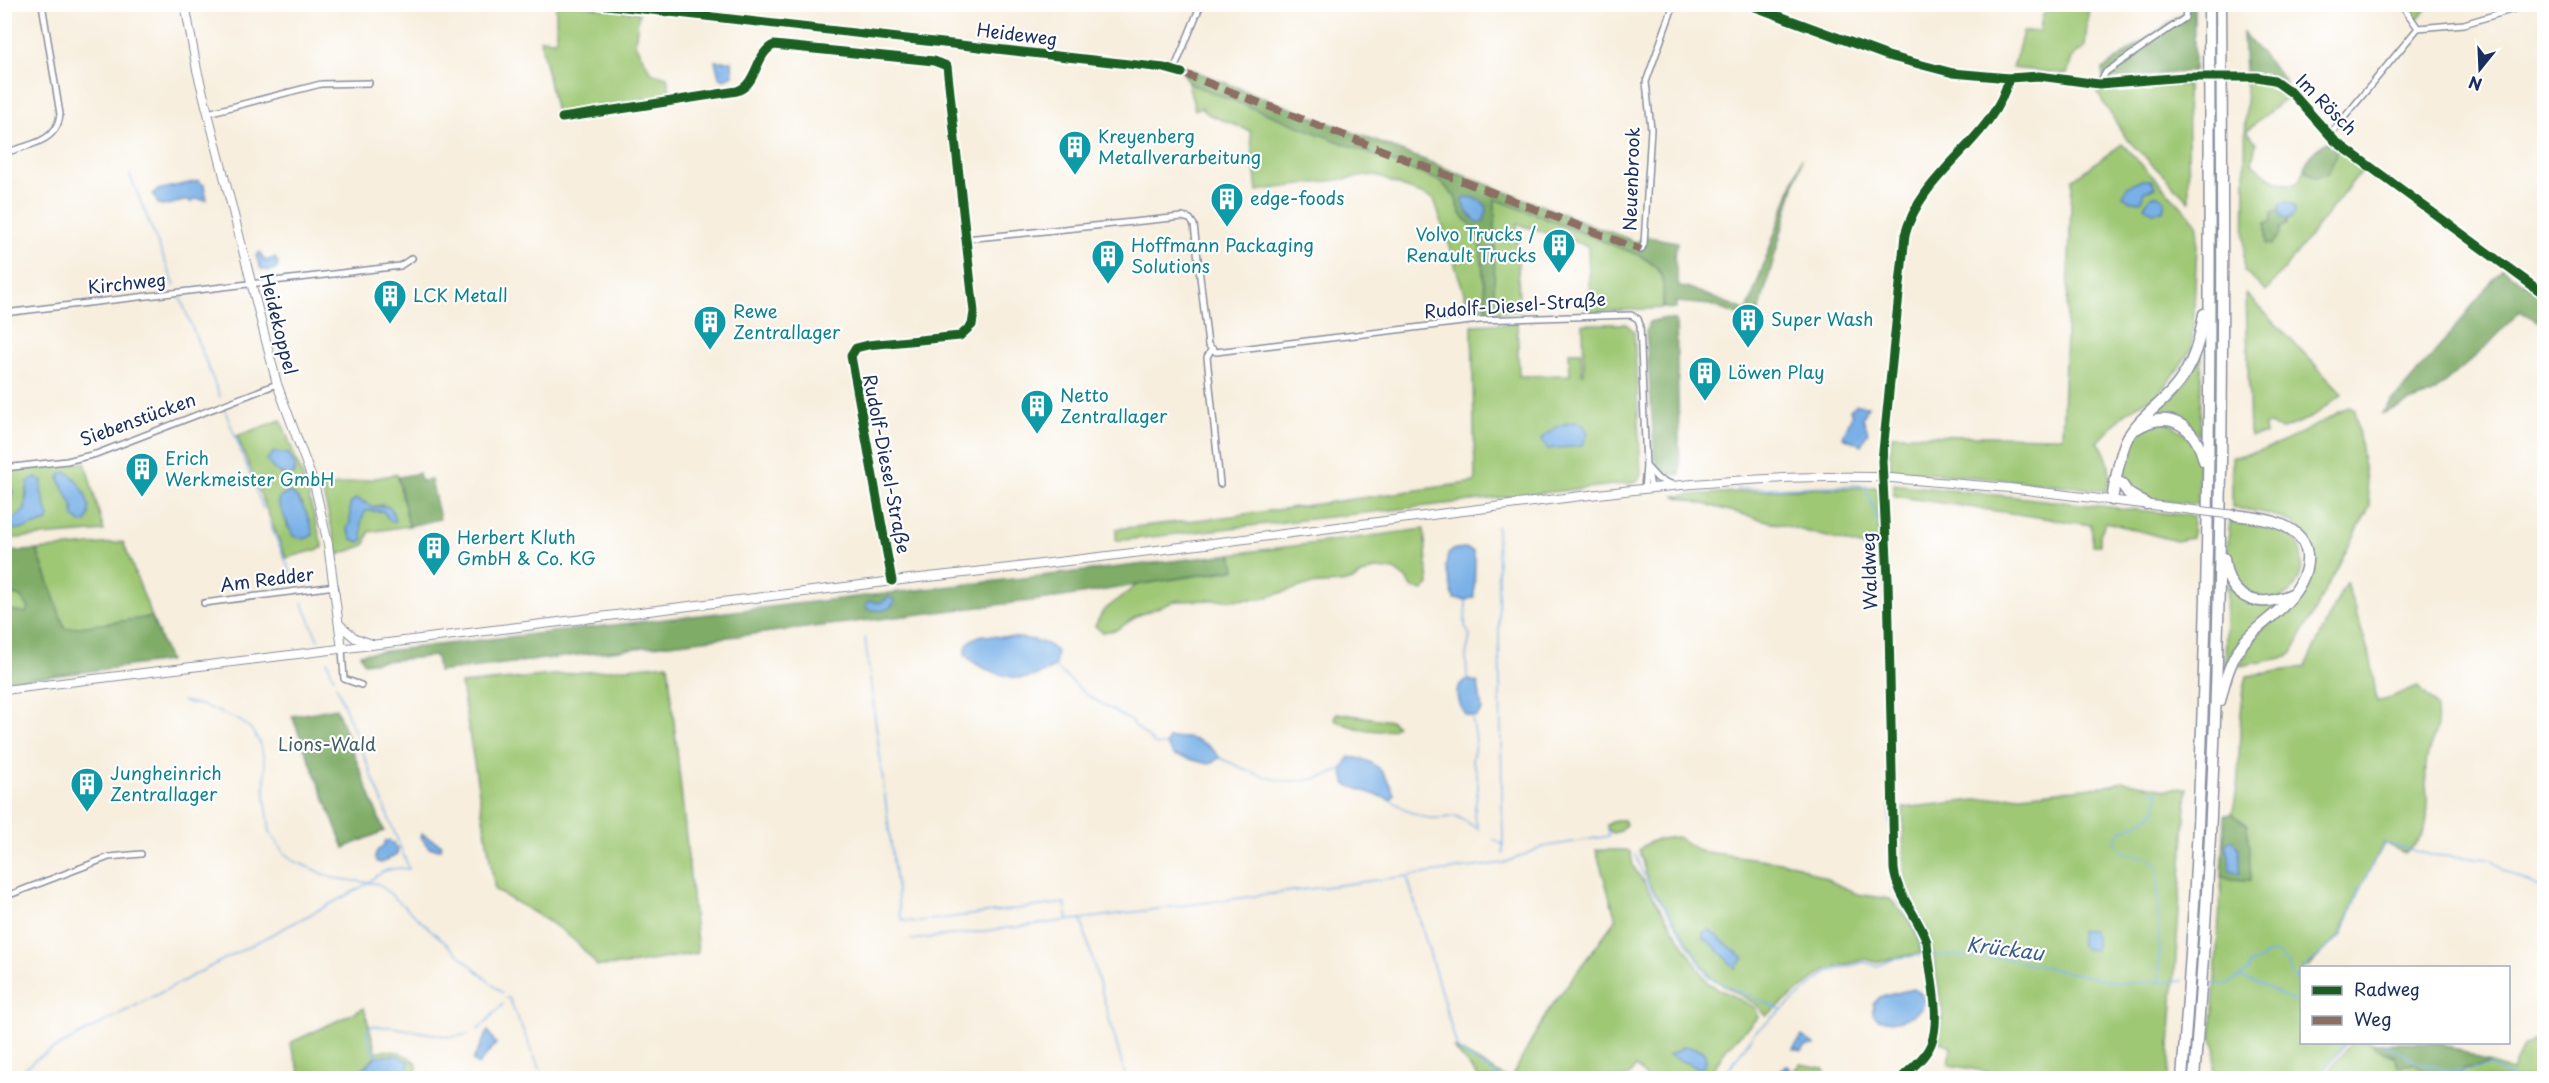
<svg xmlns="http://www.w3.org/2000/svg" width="2549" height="1083" font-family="'Playpen Sans',sans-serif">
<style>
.green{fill:#9fc874;stroke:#5d7c69;stroke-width:1.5;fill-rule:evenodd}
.forest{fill:#7fac66;stroke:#4d6e62;stroke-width:1.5}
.water{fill:#78b0e7;stroke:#4a70a2;stroke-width:1.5}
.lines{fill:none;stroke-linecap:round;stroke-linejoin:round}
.stream{stroke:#78b0e7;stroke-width:1.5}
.street-casing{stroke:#898e9e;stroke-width:8}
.secondary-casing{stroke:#898e9e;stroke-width:10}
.highway-casing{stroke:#898e9e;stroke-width:13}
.street{stroke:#fff;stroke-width:5}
.secondary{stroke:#fff;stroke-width:8}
.highway{stroke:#fff;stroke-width:10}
.secondary-bridge-casing{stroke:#898e9e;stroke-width:10;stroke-linecap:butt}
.secondary-bridge{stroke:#fff;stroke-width:8}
.quiet{stroke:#8d6e63;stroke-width:8;stroke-dasharray:15 8;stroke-linecap:butt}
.cycleway-casing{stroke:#fff;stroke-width:13}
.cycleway{stroke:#1b5e20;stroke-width:9}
.labels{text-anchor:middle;stroke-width:4.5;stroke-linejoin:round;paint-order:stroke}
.street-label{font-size:18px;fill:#1b2f5e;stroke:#fff}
.culture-label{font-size:18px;fill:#0d838f;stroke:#fff;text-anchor:start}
.park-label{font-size:18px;fill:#435d65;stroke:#fff}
.water-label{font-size:20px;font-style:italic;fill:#3c5c8e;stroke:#fff}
</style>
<rect width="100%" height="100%" fill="#fff"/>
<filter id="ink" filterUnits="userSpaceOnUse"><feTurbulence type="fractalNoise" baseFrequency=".0167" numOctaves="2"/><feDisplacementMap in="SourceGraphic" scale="12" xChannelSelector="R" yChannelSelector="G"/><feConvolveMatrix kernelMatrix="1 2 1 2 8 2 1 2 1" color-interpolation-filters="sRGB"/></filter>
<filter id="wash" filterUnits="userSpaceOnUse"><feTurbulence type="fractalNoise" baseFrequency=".008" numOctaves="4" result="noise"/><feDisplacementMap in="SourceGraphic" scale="24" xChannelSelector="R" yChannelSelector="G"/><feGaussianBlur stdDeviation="1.35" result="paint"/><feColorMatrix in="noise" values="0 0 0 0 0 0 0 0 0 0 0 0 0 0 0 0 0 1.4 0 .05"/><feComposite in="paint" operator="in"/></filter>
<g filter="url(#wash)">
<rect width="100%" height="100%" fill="#f7eedd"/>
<g class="green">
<polygon points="2055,4 2089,5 2085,47 2072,58 2067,74 2013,68 2023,32 2040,31 2042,16"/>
<polygon points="556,5 577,5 639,13 635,44 651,72 667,77 671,95 556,113 540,39 556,40"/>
<polygon points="2406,5 2430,5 2416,20"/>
<path d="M2246,81L2272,83L2289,96L2247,130L2256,143L2252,163C2261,171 2280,187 2294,184C2300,182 2303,174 2305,169L2315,177L2336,155L2333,144L2365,166L2266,292L2244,271ZM2280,205L2291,218H2288L2286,225L2280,228L2266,243V223L2272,221V213L2279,209Z"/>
<polygon points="1188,83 1440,181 1455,197 1461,214 1479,233 1487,313 1471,315 1434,199 1374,175 1257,191 1250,131 1208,114 1201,107 1195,110"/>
<polygon points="2187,85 2189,201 2126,138 2096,91"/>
<path d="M2122,144L2198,224L2192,348L2174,375L2158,394L2125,413L2098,442C2108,454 2114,477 2106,491L2043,483L1890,470L1892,435L2062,437L2072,180Z"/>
<path d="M1495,199L1641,256C1668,273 1663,278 1663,308L1590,312L1588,246L1517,224L1519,311L1494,312Z"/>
<polygon points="2246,293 2343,394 2312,417 2281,430 2270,424 2264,425 2265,435 2250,436"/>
<polygon points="1517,323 1519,376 1570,375 1569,352 1581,352 1582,374 1584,374 1583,324 1626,324 1634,331 1641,475 1638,480 1631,483 1116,541 1116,529 1232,516 1475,482 1472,325"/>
<path d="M2202,344L2200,437C2189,416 2172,417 2150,419L2182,387L2192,373Z"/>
<path d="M2349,407L2355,410L2370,506L2292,653L2287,657L2240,666C2245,656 2250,642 2258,633C2270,620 2286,610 2299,597C2320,575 2318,537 2290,522C2272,512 2251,511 2232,507V456C2272,454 2315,425 2349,407Z"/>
<path d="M281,420L305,483L323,548L286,558L237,436ZM274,452L289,454L282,475L267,460ZM278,502H301L313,535L288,528L283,511Z"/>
<path d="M2152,423H2170L2195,442L2199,469L2198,505L2156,500L2130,492C2114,466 2129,437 2152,423Z"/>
<path d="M85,462L104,531L5,539V530L45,523L49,518L41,491L42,482L26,490L25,510L14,518L5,519L4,498L9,480H5V471ZM59,479L85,500L89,507L74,517L73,507Z"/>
<path d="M397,474L409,526L369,532L365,545L338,555L322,488ZM360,500L372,507L382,505L390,508L394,521H390L383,511H365C358,519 362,531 360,542L352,539L348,532L351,519L350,507Z"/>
<polygon points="1893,484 2193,516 2192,538 2176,541 2106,522 2100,534 2100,545 2093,545 2091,525 1894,496"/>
<polygon points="1878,487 1879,551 1674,496 1785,489"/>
<path d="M2230,520C2248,522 2268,522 2284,531C2313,545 2306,597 2271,600C2267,600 2261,597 2258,596C2246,594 2239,590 2233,579C2223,563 2229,537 2230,520Z"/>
<polygon points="1424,529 1429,585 1423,591 1413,588 1405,578 1394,570 1373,569 1353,580 1341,583 1307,585 1261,599 1176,601 1139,615 1116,630 1102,632 1095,626 1103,611 1137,585 1235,570 1232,554"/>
<polygon points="123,542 152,617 65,629 37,550"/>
<path d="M2346,582L2371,660L2377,703L2418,686L2437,707C2437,712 2438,720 2437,725C2434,739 2427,750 2426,765C2423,797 2440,832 2404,853L2384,843L2360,889L2341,934L2308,967L2302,968L2301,973L2298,976L2301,992L2302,1042L2346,1043L2319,1078H2213L2216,1046L2211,1038L2222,876L2229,879L2251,880L2247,825L2232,814C2244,769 2235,721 2247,676L2305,667Z"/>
<path d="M2227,584C2244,599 2253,609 2277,605C2252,626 2240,637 2225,667Z"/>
<polygon points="5,594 19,596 29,607 26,613 5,609"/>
<path d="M668,664L698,953L625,965L597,966C569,927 534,914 495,890L461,684Z"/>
<path d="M1337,713L1391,721L1397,726C1385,737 1350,727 1336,721L1334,717Z"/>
<polygon points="2122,781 2167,789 2187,788 2168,1078 2000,1078 2000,1074 1949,1065 1951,1046 1937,1041 1943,1016 1931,941 1918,911 1904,891 1903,808 2112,785"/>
<polygon points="1615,820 1623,820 1626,824 1621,831 1613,833 1607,829 1607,825"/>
<path d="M1678,837L1699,851L1795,864L1857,894L1890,899C1906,916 1918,929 1921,953L1875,962L1866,959L1826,970L1766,1016L1757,1005L1711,978L1648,882L1639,850C1649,839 1664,838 1678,837Z"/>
<path d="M1596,850H1627L1631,853L1633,866L1708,983L1756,1008L1758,1017L1726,1049L1708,1078H1647L1636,1067L1627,1078H1511L1548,1011L1616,919ZM1683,1047L1697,1048L1704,1052L1699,1068L1669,1055L1678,1051Z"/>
<path d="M364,1008L376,1052C391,1048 407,1053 417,1064L416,1078H406L408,1074L377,1056C347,1082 340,1078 302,1078L290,1043Z"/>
<polygon points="2544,1034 2544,1078 2459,1078 2463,1069 2491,1064 2512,1071 2523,1047"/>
<path d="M2351,1042L2372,1043C2378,1054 2403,1060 2415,1064C2422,1066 2429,1074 2435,1078H2324Z"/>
<polygon points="1453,1047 1507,1078 1479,1078"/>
<polygon points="1800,1064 1823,1068 1828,1078 1786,1078"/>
</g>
<g class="forest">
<polygon points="2194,6 2194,71 2103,80 2103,69"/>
<polygon points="2243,33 2286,81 2275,76 2245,72"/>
<path d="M1184,65L1187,68L1636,242L1648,237L1678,242L1674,256L1679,287L1689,288L1747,311L1802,158L1756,322L1710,305L1676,302V309L1663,308C1663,278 1668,273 1641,256L1495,199L1494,312L1487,313L1479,233L1461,214L1455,197L1440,181L1188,83L1180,66Z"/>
<path d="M2326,142L2333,144L2336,155L2328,174L2315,177L2305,169C2306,156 2317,149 2326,142Z"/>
<polygon points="2279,209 2283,217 2288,218 2286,225 2280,228 2280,234 2271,245 2266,244 2266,223 2272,221 2272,212"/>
<polygon points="2502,268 2544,298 2544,325 2520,311 2485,348 2433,393 2381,414 2442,344"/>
<path d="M1661,319L1676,320L1680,475C1667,474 1659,474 1655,461L1646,331L1649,322Z"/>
<polygon points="419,473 421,481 431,480 440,519 409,526 398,477"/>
<polygon points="37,550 65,629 152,617 169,661 5,682 5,609 26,613 29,607 19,596 5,594 5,552"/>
<polygon points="1232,554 1235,569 1063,597 446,671 438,672 436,656 364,663 360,654"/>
<polygon points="336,708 384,831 344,848 292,716"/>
<polygon points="2232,814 2247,825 2251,880 2229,879 2222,876 2225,815"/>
<polygon points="2372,1043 2442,1043 2491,1064 2463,1069 2459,1078 2435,1078 2415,1064 2398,1066 2394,1056 2375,1048"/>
</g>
<g class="water">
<polygon points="715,61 732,61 733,75 724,80 719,77"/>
<polygon points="2142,180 2151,180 2156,187 2144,192 2141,201 2131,201 2123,196 2127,187"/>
<polygon points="198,181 204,185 207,200 194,199 192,203 188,200 163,206 158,204 153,194 157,190"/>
<polygon points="2158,195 2165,200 2163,211 2153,212 2144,206 2151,197"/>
<polygon points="1466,197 1474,198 1485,204 1487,209 1484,221 1477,222 1468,213 1461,200"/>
<circle cx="2287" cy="210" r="8"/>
<polygon points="260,252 265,261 275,258 278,263 277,269 268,271 261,269 256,256"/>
<polygon points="1856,405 1868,406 1863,419 1868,432 1861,445 1843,437 1852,415 1850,410"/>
<path d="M1578,422L1584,426L1588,433L1582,446L1547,449L1542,439C1552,427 1562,423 1578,422Z"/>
<polygon points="274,452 289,454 295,465 294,474 288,477 273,469 267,460"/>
<path d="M66,472C80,478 96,508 86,522L80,523L74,517L73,507L59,479L61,473Z"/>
<polygon points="36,477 42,481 41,491 49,518 47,521 23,529 5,530 5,519 14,518 25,510 28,482"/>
<polygon points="4,480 9,480 13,493 10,499 5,498"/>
<path d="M289,492C301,496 311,522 313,535L305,539L293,536L278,502L279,498Z"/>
<polygon points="356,498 372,507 387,506 392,510 395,521 390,521 383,511 365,511 361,522 363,540 359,542 352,539 347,528 350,522 350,504"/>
<polygon points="1465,548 1473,551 1475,560 1474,597 1466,600 1454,599 1446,567 1448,554 1455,549"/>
<path d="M889,597L895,601C890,613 877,611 867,609L866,604L870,601L880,603Z"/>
<path d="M982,635C1004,639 1042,634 1057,652L1055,667C1047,670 1038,676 1029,678C1010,680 976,669 965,654C966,642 971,639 982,635Z"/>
<path d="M1467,679L1478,683L1482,710L1476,717L1466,715C1457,704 1451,688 1467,679Z"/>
<path d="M1169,738C1191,736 1207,740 1220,758L1208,764L1174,755L1166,745Z"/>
<path d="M1349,757C1374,758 1385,771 1394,794L1391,800L1346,785L1342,770Z"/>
<polygon points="422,834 442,845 441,849 429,848 421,837"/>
<polygon points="2232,839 2239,848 2240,873 2230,871 2229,856 2225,845"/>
<polygon points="389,840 398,849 397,854 382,863 377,862 375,857 377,851 384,845 385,841"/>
<path d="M1709,930L1744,958L1735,968C1723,957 1718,946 1703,938V932Z"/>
<polygon points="2080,930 2092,930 2096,940 2096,950 2085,949 2081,945"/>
<path d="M1913,989C1949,1004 1889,1036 1873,1014V1004L1880,997Z"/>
<polygon points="488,1031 496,1044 478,1065 473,1060"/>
<polygon points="1802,1036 1815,1045 1805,1046 1802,1051 1793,1049"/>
<path d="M1682,1047C1695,1047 1710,1049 1705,1065L1700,1069L1668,1055L1678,1051Z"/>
<polygon points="396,1055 409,1061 406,1078 343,1078 358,1073 377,1056"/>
<polygon points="1787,1066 1790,1070 1783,1077 1765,1078 1767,1073 1778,1071"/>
</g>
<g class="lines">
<g class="stream">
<polyline points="130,175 175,286"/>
<polyline points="180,297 220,397"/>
<polyline points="225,410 263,509"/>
<polyline points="1736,489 1859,485 1867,488 1884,542"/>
<polyline points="269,522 294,580"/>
<polyline points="1497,526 1503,845"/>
<polyline points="1884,553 1890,825"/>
<polyline points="1466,600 1465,626 1470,636 1466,655 1467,679"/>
<polyline points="302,602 318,640"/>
<polyline points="865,638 900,916 903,920 915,922 1065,903 1066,909"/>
<polyline points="327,661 334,678"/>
<polyline points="1055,667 1087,695 1129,720 1156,745 1166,745"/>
<polyline points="182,701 204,706 239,720 250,728 259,741 265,763 265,796 270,832 283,852 294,861 333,878 379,884 502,993"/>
<polyline points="1472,717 1476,740 1472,760 1477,772 1478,788 1474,815 1478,829"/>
<path d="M1220,758C1267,780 1292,791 1342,770"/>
<path d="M2152,791H2158C2159,818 2144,821 2122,830L2116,839C2119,858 2136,854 2151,858L2158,867L2159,981"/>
<path d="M1391,800C1415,817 1427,822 1456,816L1477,828"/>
<polyline points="1494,839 1503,845 1503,854"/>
<path d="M1635,853C1638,865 1646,881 1653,892C1659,902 1666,905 1670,916L1709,978L1782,1010"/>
<polyline points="1891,859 1892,891"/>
<polyline points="2492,859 2504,871 2544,889"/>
<path d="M1895,895C1907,915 1922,930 1923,955"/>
<polyline points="1067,913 1068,920"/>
<polyline points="1082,919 1407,876"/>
<polyline points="911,940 1081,919 1126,1078"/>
<polyline points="1930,955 2003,958 2118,983 2183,981"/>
<polyline points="2304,968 2342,935 2360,888 2385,843 2431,855 2490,859"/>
<polyline points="2296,977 2302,970"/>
<path d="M2240,978C2262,981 2281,996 2302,1005"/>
<polyline points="2206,983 2226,985 2249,971 2249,966 2268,954 2278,952 2282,960 2288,962 2291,973 2302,985"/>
<polyline points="2302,991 2302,995"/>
<polyline points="506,998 509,998 544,1078"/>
<polyline points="478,1030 503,1004"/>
<path d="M2382,1042C2407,1057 2426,1068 2456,1071C2468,1073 2481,1063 2493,1068C2504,1072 2504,1076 2518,1078"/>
<polyline points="377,1056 370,1044 367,1031 371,1026 392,1027 451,1037 469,1034"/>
<path d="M14,1078L36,1059L68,1041L355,891C377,879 380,865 409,869L336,685"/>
<polyline points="1501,1078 1458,1050 1407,876 1504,863 1543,847 1609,836 1607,829"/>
<polyline points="1723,1078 1754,1033 1828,972 1865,962 1876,966 1897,958 1925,955"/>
<polyline points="2320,1078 2345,1042"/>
</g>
</g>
</g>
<g filter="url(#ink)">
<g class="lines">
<g class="street-casing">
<g id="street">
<polyline points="598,4 1164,68 1182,73"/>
<polyline points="2401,4 2418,28"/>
<polyline points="1174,70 1201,4"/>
<polyline points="2099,84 2106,72 2185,18 2187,4"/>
<polyline points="208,113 321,84 369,83"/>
<path d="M562,118L737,91C758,84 755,53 774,45L934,61L947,66L974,312L972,325L960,336L868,345L856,348L851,356L892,581"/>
<polyline points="2329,136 2418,28 2464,24 2531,4"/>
<path d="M4,153C28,145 58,142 60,114L42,4"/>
<polyline points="966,239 1182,217 1190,219 1194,225 1208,345 1216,352 1479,320 1631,315 1638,319 1640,325 1646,466 1644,489"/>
<polyline points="1641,250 1644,244 1651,129 1646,82 1674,4"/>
<polyline points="4,313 400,266 412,258"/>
<polyline points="1211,350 1207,357 1220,484"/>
<polyline points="1646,466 1658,479 1674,485"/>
<polyline points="4,468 67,461 96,454 277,384"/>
<polyline points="1648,470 1651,488"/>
<polyline points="204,603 335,586"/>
<polyline points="342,649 344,679 361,685"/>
<polyline points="4,897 109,857 141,854"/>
<path d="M1901,1078C1912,1068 1925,1058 1931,1044C1942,1017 1929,972 1927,942C1918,916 1897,896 1894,869L1888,579L1882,461L1905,235C1922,170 1993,142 2009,78"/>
</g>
</g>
<g class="secondary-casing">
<g id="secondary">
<polyline points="185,4 197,70 277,384 315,487 328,544 342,649"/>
<polyline points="1747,4 1888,56 1953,73 2009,78 2039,76 2099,84 2185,77"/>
<polyline points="2244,77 2265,78 2283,84 2335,141 2544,294"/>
<polyline points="1891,478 2009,488 2193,510"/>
<polyline points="340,625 355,638 372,644"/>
<path d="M4,690L910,579C1089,560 1268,536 1447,513C1588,495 1730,474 1873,477"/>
</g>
</g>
<g class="highway-casing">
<g id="highway">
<path d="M2136,429C2169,408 2196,426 2204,461"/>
<polyline points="2121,483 2128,493 2146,504"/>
<path d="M2112,500C2114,486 2121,449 2128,437C2137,422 2150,412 2163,400C2189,376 2199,348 2204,314"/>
<path d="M2224,558C2228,599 2257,610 2292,594"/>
<path d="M2220,701C2225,680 2230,660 2244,642C2256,627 2274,617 2287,602C2310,576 2320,540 2280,524C2266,518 2250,517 2235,515"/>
<path d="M2182,1078C2211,721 2211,363 2209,4"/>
<path d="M2194,1078C2224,721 2224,362 2221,4"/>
</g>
</g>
<use href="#street" class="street"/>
<use href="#secondary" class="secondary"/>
<use href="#highway" class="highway"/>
<g class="secondary-bridge-casing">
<g id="secondary-bridge">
<polyline points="2185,77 2244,77"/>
<polyline points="1873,477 1891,478"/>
<polyline points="2193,510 2235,515"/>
</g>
</g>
<use href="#secondary-bridge" class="secondary-bridge"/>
<polyline class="quiet" points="1182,73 1641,250"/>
<g class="cycleway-casing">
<g id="cycleway">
<polyline points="598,4 1164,68 1182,73"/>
<polyline points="1747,4 1888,56 1953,73 2009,78 2039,76 2099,84 2185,77 2257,77 2274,80 2292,93 2335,141 2544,294"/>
<path d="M562,118L737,91C758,84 755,53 774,45L934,61L947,66L974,312L972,325L960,336L868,345L856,348L851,356L892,581"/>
<path d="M1901,1078C1912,1068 1925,1058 1931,1044C1942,1017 1929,972 1927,942C1918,916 1897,896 1894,869L1888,579L1882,461L1905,235C1922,170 1993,142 2009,78"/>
</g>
</g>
<use href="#cycleway" class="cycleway"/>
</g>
</g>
<defs>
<g id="building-pin" transform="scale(1.725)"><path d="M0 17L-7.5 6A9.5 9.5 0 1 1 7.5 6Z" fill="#0f9aa8" stroke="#fff"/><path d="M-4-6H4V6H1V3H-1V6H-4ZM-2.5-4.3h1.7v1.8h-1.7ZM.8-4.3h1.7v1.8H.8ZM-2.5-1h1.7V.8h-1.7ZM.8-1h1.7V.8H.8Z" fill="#fff"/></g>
</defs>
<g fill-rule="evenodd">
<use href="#building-pin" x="1075" y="147"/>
<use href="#building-pin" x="1227" y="199"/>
<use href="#building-pin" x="1559" y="245"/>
<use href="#building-pin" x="1108" y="256"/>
<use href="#building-pin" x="390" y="296"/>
<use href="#building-pin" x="1748" y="320"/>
<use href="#building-pin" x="710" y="322"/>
<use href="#building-pin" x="1705" y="373"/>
<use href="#building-pin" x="1037" y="406"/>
<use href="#building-pin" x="142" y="469"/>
<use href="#building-pin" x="434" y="548"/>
<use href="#building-pin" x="87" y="784"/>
</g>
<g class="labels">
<g class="street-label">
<text transform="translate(1017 35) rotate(7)" y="6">Heideweg</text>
<text transform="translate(2326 105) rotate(45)" y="6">Im Rösch</text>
<text transform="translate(1632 179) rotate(-88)" y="6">Neuenbrook</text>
<text transform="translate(127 284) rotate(-6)" y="6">Kirchweg</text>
<text transform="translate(1515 306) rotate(-4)" y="6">Rudolf-Diesel-Straße</text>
<text transform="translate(278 324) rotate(76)" y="6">Heidekoppel</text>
<text transform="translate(138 420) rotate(-20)" y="6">Siebenstücken</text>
<text transform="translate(886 464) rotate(79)" y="6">Rudolf-Diesel-Straße</text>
<text transform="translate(1870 571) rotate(-92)" y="6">Waldweg</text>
<text transform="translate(267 580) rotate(-7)" y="6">Am Redder</text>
</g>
<g class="culture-label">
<text x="1098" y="143">Kreyenberg<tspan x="1098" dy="21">Metallverarbeitung</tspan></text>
<text x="1250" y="205">edge-foods</text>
<text x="1536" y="241" text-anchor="end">Volvo Trucks /<tspan x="1536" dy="21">Renault Trucks</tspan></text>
<text x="1131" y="252">Hoffmann Packaging<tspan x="1131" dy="21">Solutions</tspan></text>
<text x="413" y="302">LCK Metall</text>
<text x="733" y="318">Rewe<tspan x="733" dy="21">Zentrallager</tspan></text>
<text x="1771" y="326">Super Wash</text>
<text x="1728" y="379">Löwen Play</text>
<text x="1060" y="402">Netto<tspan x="1060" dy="21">Zentrallager</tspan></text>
<text x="165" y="465">Erich<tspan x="165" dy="21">Werkmeister GmbH</tspan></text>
<text x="457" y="544">Herbert Kluth<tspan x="457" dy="21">GmbH &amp; Co. KG</tspan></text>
<text x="110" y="780">Jungheinrich<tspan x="110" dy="21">Zentrallager</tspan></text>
</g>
<g class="park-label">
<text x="327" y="751">Lions-Wald</text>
</g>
<g class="water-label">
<text transform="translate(2005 949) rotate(7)" y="7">Krückau</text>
</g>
</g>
<rect width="2549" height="1083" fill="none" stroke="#fff" stroke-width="24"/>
<rect x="2300" y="966" width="210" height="78" fill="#ffffff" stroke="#a4acbf" stroke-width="1.5"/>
<rect x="2312" y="986" width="30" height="9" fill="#1b5e20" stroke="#a4acbf" stroke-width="1.5"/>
<text x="2354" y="996" font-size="18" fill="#1b2f5e">Radweg</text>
<rect x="2312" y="1016" width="30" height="9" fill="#8d6e63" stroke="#a4acbf" stroke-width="1.5"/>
<text x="2354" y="1026" font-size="18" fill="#1b2f5e">Weg</text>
<g transform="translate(2480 69) rotate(198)" stroke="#ffffff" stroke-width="4.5" paint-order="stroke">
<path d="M0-4.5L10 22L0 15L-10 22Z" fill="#1b2f5e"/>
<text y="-9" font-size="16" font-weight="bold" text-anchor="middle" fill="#1b2f5e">N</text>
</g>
</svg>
